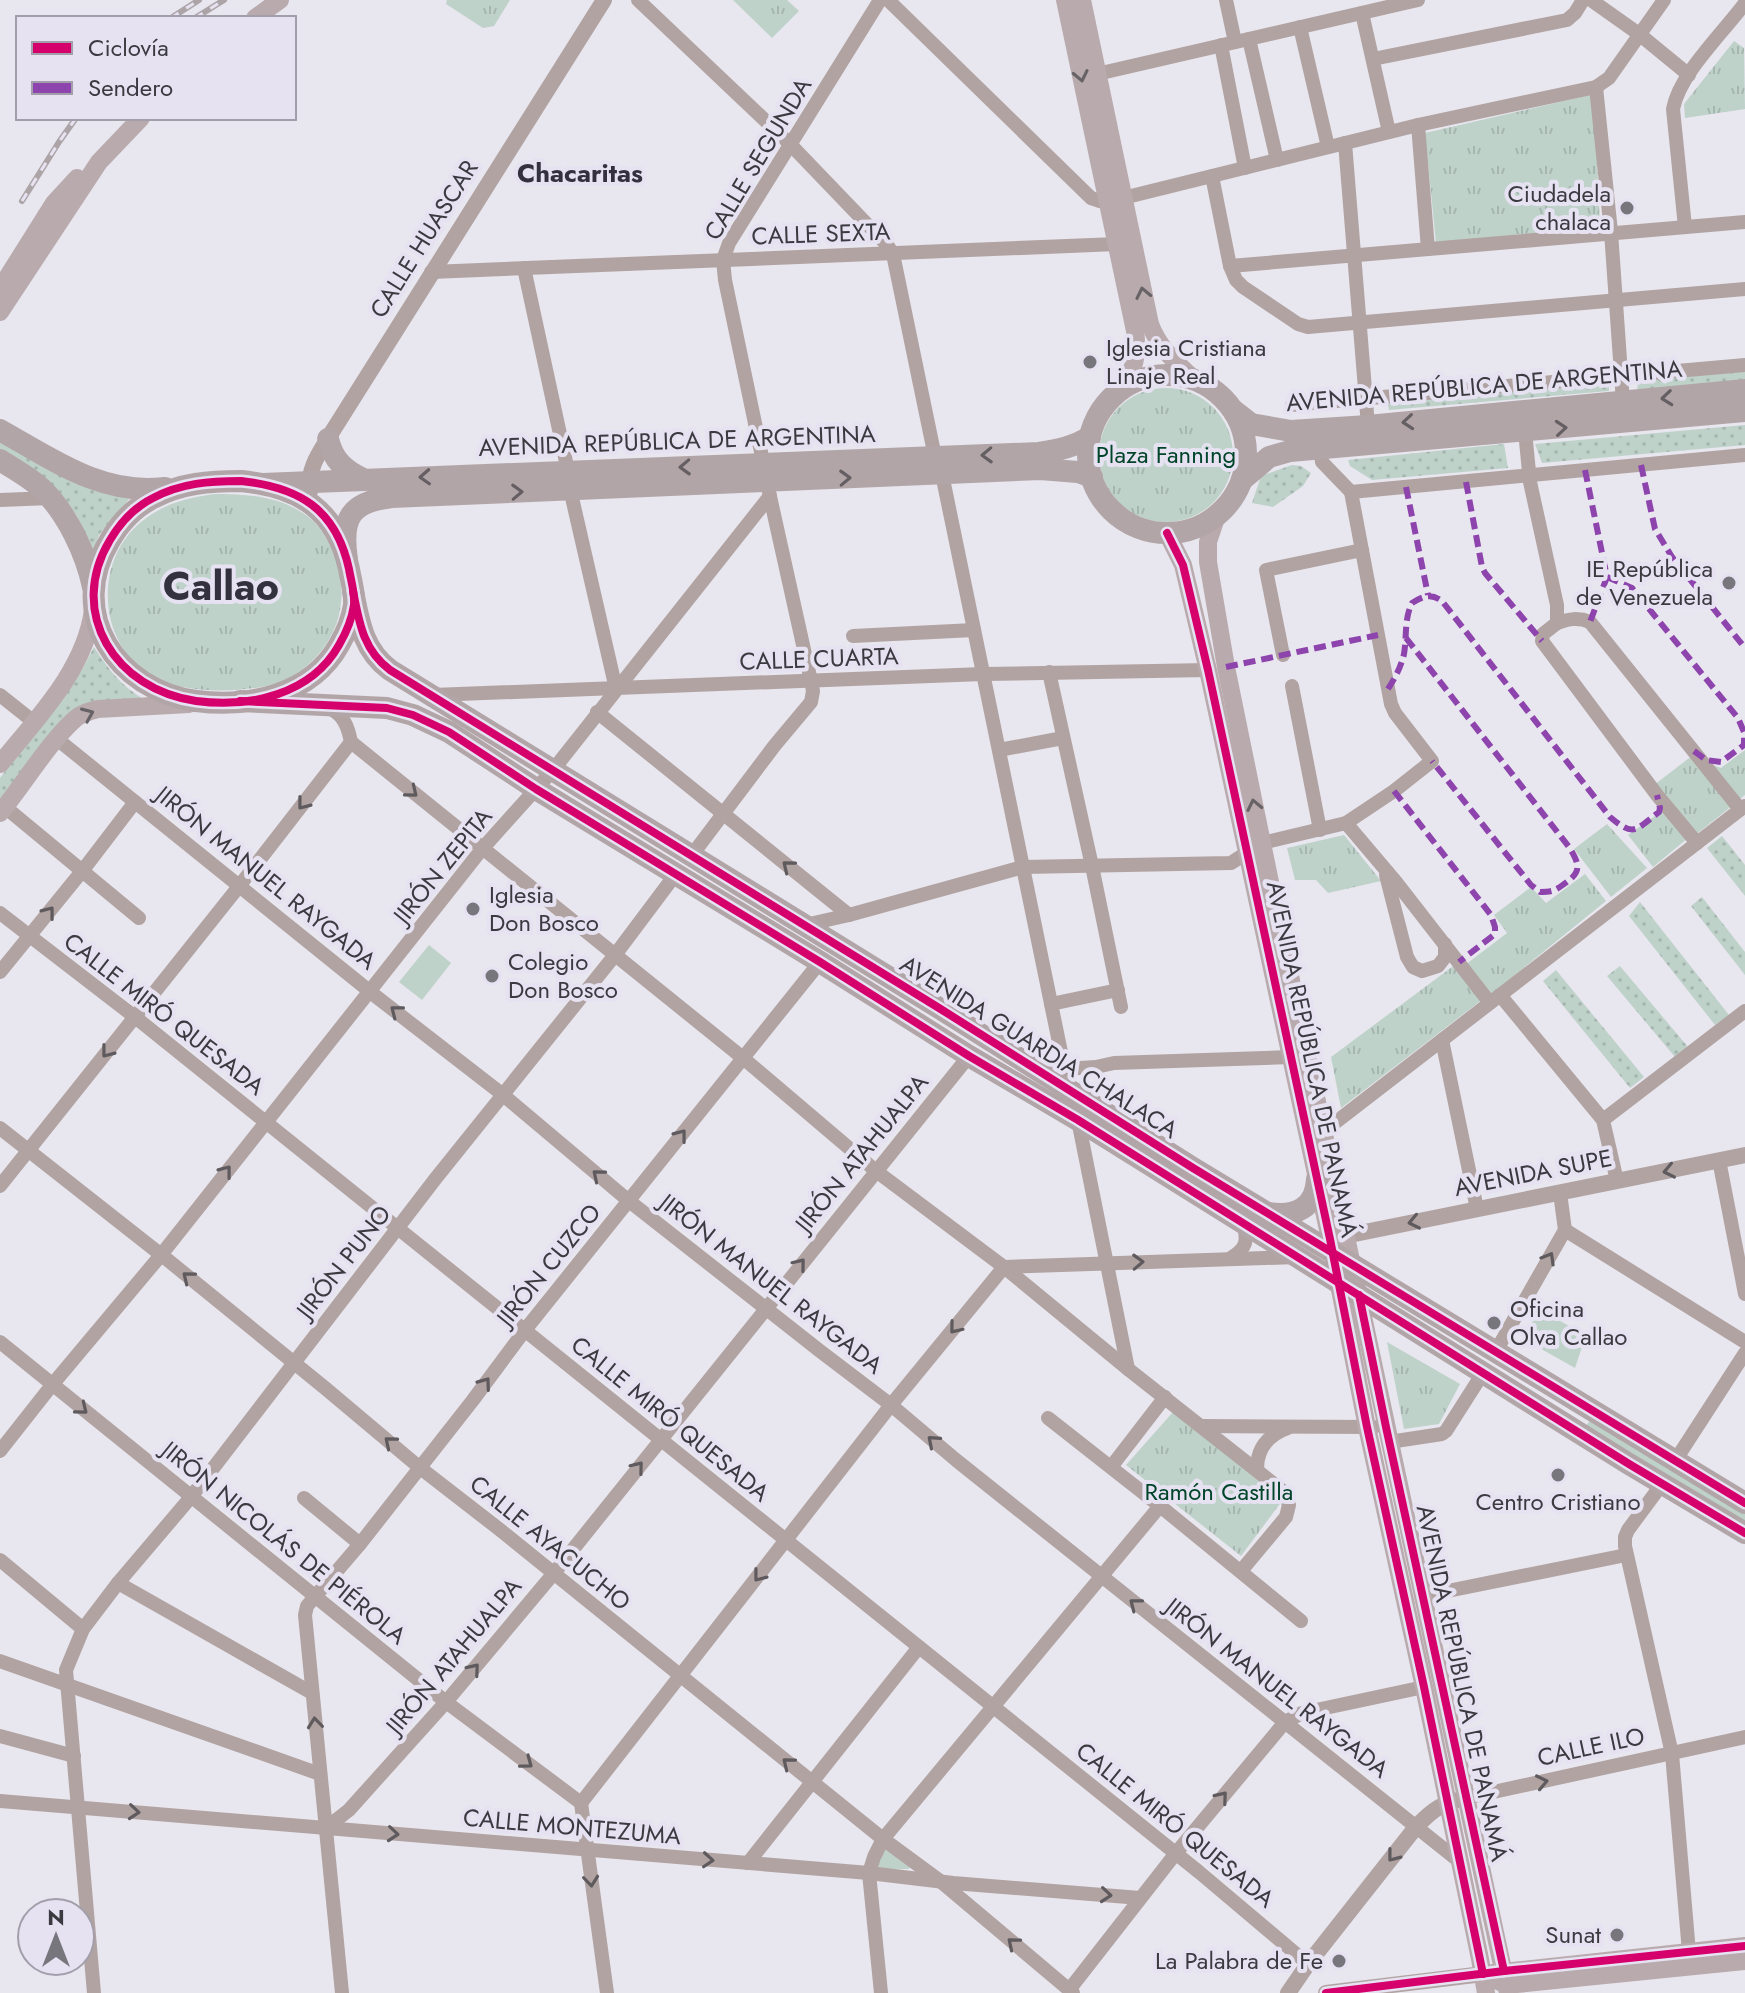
<svg xmlns="http://www.w3.org/2000/svg" width="1745" height="1993" font-family="Jost,sans-serif">
<style>
.grass{fill:url(#grass-dots)}
.park{fill:url(#park-tufts)}
.garden{fill:#bfd2ca}
.lines{fill:none;stroke-linecap:round;stroke-linejoin:round}
.minor{stroke:#b1a3a2;stroke-width:14}
.tertiary{stroke:#b1a3a2;stroke-width:16}
.secondary{stroke:#b9abad;stroke-width:18}
.primary{stroke:#b2a5a7;stroke-width:22}
.rail-casing{stroke:#aca4a7;stroke-width:6}
.rail{stroke:#e6e2f2;stroke-width:3;stroke-dasharray:9;stroke-linecap:butt}
.quiet{stroke:#8e44ad;stroke-width:6;stroke-dasharray:12 6;stroke-linecap:butt}
.cycleway-casing{stroke:#e6e2f2;stroke-width:13}
.cycleway{stroke:#d6006c;stroke-width:8}
.oneway{stroke:#676266}
.oneway2{stroke:#655f64}
.oneway3{stroke:#5e5a5d}
.poi-dot{fill:#78767d;stroke:#e6e2f2;stroke-width:3}
.labels{text-anchor:middle;stroke-width:8;stroke-linejoin:round;paint-order:stroke}
.street-label{font-size:24px;fill:#3b3a40;stroke:#e6e2f2}
.poi-label{font-size:24px;fill:#3b3a40;stroke:#e6e2f2;text-anchor:end}
.park-label{font-size:24px;fill:#004429;stroke:#e6e2f2}
.neighbourhood-label{font-size:26px;font-weight:bold;fill:#34313e;stroke:#e6e2f2}
.town-label{font-size:40px;font-weight:bold;fill:#34313e;stroke:#e6e2f2}
</style>
<defs>
<pattern id="grass-dots" width="8" height="8" patternUnits="userSpaceOnUse" patternTransform="scale(2)"><rect width="8" height="8" fill="#bfd2ca"/><path d="M2 2h.1M6 6h.1" fill="none" stroke="#a5b5af" stroke-width="1.8" stroke-linecap="round"/></pattern>
<pattern id="park-tufts" width="24" height="20" patternUnits="userSpaceOnUse" patternTransform="scale(2)"><rect width="24" height="20" fill="#bfd2ca"/><path d="M3 7l-1-3M5 7V3M7 7l1-3M15 17l-1-3M17 17v-4M19 17l1-3" fill="none" stroke="#a5b5af"/></pattern>
</defs>
<rect width="100%" height="100%" fill="#e8e6ee"/>
<g class="grass">
<polygon points="1745,369 1745,381 1638,392 1637,379"/>
<polygon points="1609,382 1609,391 1389,410 1387,401"/>
<polygon points="1745,425 1745,445 1542,463 1535,444"/>
<polygon points="0,441 130,498 99,535 92,554 77,516 43,478 0,453"/>
<polygon points="1504,444 1508,468 1372,480 1350,466 1348,460"/>
<polygon points="1292,465 1301,466 1311,473 1303,486 1273,507 1252,503 1261,476"/>
<path d="M94,647C108,669 125,691 150,702L97,703L0,805V778L83,668Z"/>
<polygon points="1722,836 1745,865 1745,896 1707,848"/>
<polygon points="1702,897 1745,952 1745,975 1691,906"/>
<polygon points="1640,902 1729,1015 1715,1025 1629,916"/>
<polygon points="1620,966 1688,1047 1675,1057 1607,976"/>
<polygon points="1556,970 1644,1077 1630,1088 1543,981"/>
</g>
<g class="park">
<polygon points="447,0 510,0 494,26 483,28 446,4"/>
<polygon points="733,0 787,0 799,11 772,38"/>
<polygon points="1734,41 1744,48 1745,109 1685,118 1684,104"/>
<polygon points="1594,94 1600,226 1436,243 1425,133"/>
<circle cx="1166" cy="455" r="67"/>
<path d="M214,494C248,494 283,496 311,519C323,530 331,545 336,560C340,574 343,587 341,602C338,642 305,678 266,686C234,693 182,693 153,677C97,645 93,561 141,522C163,504 186,498 214,494Z"/>
<polygon points="1745,750 1745,795 1736,802 1707,763 1721,768"/>
<polygon points="1693,755 1732,806 1694,836 1654,785"/>
<polygon points="1665,809 1688,838 1653,867 1628,835"/>
<polygon points="1607,824 1647,868 1611,897 1574,849"/>
<polygon points="1344,835 1381,881 1328,893 1316,880 1295,880 1287,848"/>
<polygon points="1585,874 1606,901 1489,996 1465,965 1507,933 1494,915 1531,887 1546,903"/>
<polygon points="1456,964 1483,999 1341,1108 1331,1057"/>
<polygon points="1387,1342 1460,1384 1439,1424 1404,1429"/>
<polygon points="1173,1412 1285,1497 1241,1556 1126,1465"/>
</g>
<g class="garden">
<polygon points="429,945 451,963 422,1000 399,982"/>
<polygon points="1540,1310 1586,1335 1575,1368 1522,1338"/>
<polygon points="1591,1419 1745,1514 1745,1523 1586,1426"/>
<polygon points="887,1848 911,1867 908,1869 879,1869 877,1861"/>
</g>
<g class="lines">
<g class="minor">
<polyline points="638,0 790,144 887,245 893,254 935,457"/>
<polyline points="888,0 1091,198 1100,201 1123,198 1418,125 1596,87 1609,78 1664,0"/>
<polyline points="1226,0 1235,42"/>
<polyline points="1591,0 1639,34 1689,75"/>
<polyline points="1362,13 1389,132"/>
<polyline points="1300,27 1328,147"/>
<polyline points="1249,39 1277,160"/>
<polyline points="1221,45 1245,168"/>
<polyline points="1373,59 1567,20 1575,13 1583,0"/>
<polyline points="1097,74 1418,0"/>
<polyline points="1596,87 1611,232 1623,402"/>
<polyline points="1418,125 1428,249"/>
<polyline points="1345,143 1368,426"/>
<polyline points="1212,176 1230,266 1236,280 1243,287 1298,324 1308,327 1745,289"/>
<path d="M1685,227L1673,109C1680,73 1723,33 1745,3"/>
<polyline points="1230,266 1745,222"/>
<polyline points="524,268 568,471"/>
<polyline points="431,272 1117,244"/>
<polyline points="1292,405 1745,365"/>
<polyline points="1525,431 1530,482 1557,605 1557,623 1543,634 1542,641 1657,795 1697,843"/>
<polyline points="1320,448 1322,462 1351,492 1745,455"/>
<polyline points="765,471 725,280 723,260 729,243 880,0"/>
<polyline points="942,474 1069,1091"/>
<polyline points="570,489 616,689"/>
<polyline points="1351,492 1391,704 1395,713 1432,761 1394,791 1346,823 1396,882 1490,1003"/>
<polyline points="0,500 51,498"/>
<path d="M1557,623C1569,619 1578,617 1590,622L1740,809"/>
<polyline points="853,636 974,630"/>
<polyline points="1283,655 1266,570 1362,550"/>
<polyline points="1049,672 1092,866 1121,1007"/>
<polyline points="1292,686 1320,830"/>
<polyline points="0,695 34,722"/>
<polyline points="433,695 983,674 1208,670"/>
<path d="M329,708C344,715 348,727 351,742"/>
<polyline points="597,712 849,915"/>
<polyline points="57,739 378,998 502,1094 629,1201 820,1351 891,1405 956,1460 1459,1861"/>
<polyline points="351,742 743,1058 876,1171 1004,1267 1128,1369 1284,1492 1289,1505 1286,1517 1241,1571"/>
<polyline points="999,750 1063,738"/>
<polyline points="5,807 139,918"/>
<polyline points="692,855 775,745 811,702 813,691 811,681 769,492"/>
<polyline points="1386,875 1407,957 1413,967 1422,971 1438,966 1445,957 1445,944"/>
<polyline points="0,913 135,1017 1199,1872 1308,1964"/>
<polyline points="805,925 849,915 1023,867 1231,863 1262,843 1346,823"/>
<polyline points="0,972 83,870 135,802"/>
<polyline points="1500,995 1603,1120 1617,1181"/>
<polyline points="1051,1004 1118,990"/>
<polyline points="1442,1040 1477,1209"/>
<polyline points="1064,1069 1096,1067 1114,1063 1291,1057"/>
<polyline points="1078,1120 1128,1369"/>
<polyline points="1603,1120 1745,1011"/>
<polyline points="0,1128 169,1261 325,1388 419,1467 499,1529 883,1839 940,1881 1073,1993"/>
<polyline points="1323,1132 1745,806"/>
<polyline points="1719,1160 1745,1294"/>
<polyline points="0,1186 240,885 351,742"/>
<polyline points="1565,1230 1745,1342"/>
<path d="M1231,1258C1248,1247 1247,1241 1244,1223"/>
<polyline points="1004,1267 1296,1257"/>
<polyline points="0,1342 446,1702 581,1803"/>
<polyline points="1496,1351 1565,1230 1560,1193"/>
<polyline points="1048,1418 1160,1506 1301,1621"/>
<polyline points="1202,1426 1374,1427"/>
<polyline points="1389,1442 1442,1434 1446,1431 1483,1373"/>
<polyline points="0,1451 52,1385 161,1255 482,849 553,770 770,496"/>
<polyline points="1675,1461 1745,1353"/>
<polyline points="1111,1467 1165,1397"/>
<path d="M1257,1469C1257,1448 1268,1435 1288,1428"/>
<polyline points="1662,1484 1628,1530 1625,1537 1625,1546 1672,1754 1689,1952"/>
<polyline points="304,1498 360,1544"/>
<polyline points="0,1560 83,1629"/>
<polyline points="118,1583 312,1693"/>
<polyline points="1423,1596 1626,1555"/>
<polyline points="0,1661 320,1774"/>
<polyline points="0,1736 74,1756"/>
<polyline points="1466,1798 1745,1737"/>
<polyline points="0,1801 869,1873 953,1883 1140,1898"/>
<polyline points="581,1803 891,1405 1004,1267"/>
<polyline points="581,1803 607,1993"/>
<polyline points="326,1828 349,1810 446,1702 554,1573 969,1056"/>
<polyline points="748,1863 919,1647"/>
<polyline points="1069,1990 1176,1853 1285,1722 1302,1713 1424,1687"/>
<polyline points="94,1993 66,1670 83,1629 118,1583 191,1497 436,1178 615,955 675,875"/>
<polyline points="342,1993 305,1615 307,1606 360,1544 473,1400 525,1330 820,962"/>
<polyline points="881,1993 869,1873 874,1857 883,1839 1160,1506"/>
</g>
<g class="tertiary">
<path d="M310,491C307,467 321,451 332,432L604,0"/>
<polyline points="1335,1238 1745,1155"/>
<path d="M1288,1993L1308,1964L1416,1827C1433,1809 1442,1803 1466,1798"/>
<polyline points="1326,1993 1483,1974"/>
</g>
<g class="secondary">
<path d="M1065,0L1135,331C1139,358 1134,368 1120,391"/>
<path d="M1082,0L1150,324C1159,349 1177,363 1196,381"/>
<polyline points="255,18 280,0"/>
<polyline points="0,289 54,203 77,178"/>
<polyline points="0,312 99,162 141,118"/>
<polyline points="1217,515 1208,542 1208,562 1226,667 1271,887 1508,1993"/>
<polyline points="1167,533 1183,565 1208,670 1330,1239 1367,1427 1424,1687 1480,1959 1486,1993"/>
<path d="M0,764C37,718 85,670 93,610"/>
<path d="M0,813C23,785 49,742 75,719C82,713 90,711 98,709L189,704"/>
<polyline points="1493,1973 1745,1946"/>
<polyline points="1496,1980 1507,1985 1745,1961"/>
</g>
<g class="primary">
<circle cx="1167" cy="454" r="79"/>
<polyline points="1233,410 1251,424 1291,431 1368,426 1745,390"/>
<path d="M0,430C52,459 102,496 165,488"/>
<path d="M328,439C333,460 344,470 363,479"/>
<path d="M0,460C14,469 29,477 41,488C67,513 86,553 93,587"/>
<polyline points="1242,480 1269,457 1290,451 1745,411"/>
<path d="M241,481C299,487 336,509 349,569C351,581 355,593 354,605C352,619 346,633 339,645C311,695 249,708 196,701C116,690 66,613 110,540C120,523 135,507 153,498C181,483 210,481 241,481Z"/>
<path d="M263,484L1039,453C1059,450 1073,447 1090,437"/>
<path d="M347,560C341,519 349,502 392,497L1040,469L1078,472L1092,477"/>
<path d="M353,591C359,622 363,650 390,670L939,1008L1193,1168L1745,1503"/>
<polyline points="240,701 387,708 413,715 449,732 536,789 820,962 969,1056 1078,1120 1629,1464 1745,1533"/>
<path d="M1269,1213C1295,1217 1316,1208 1317,1179"/>
</g>
<g class="rail-casing">
<g id="rail">
<polyline points="171,18 199,0"/>
<polyline points="195,18 224,0"/>
<polyline points="22,201 59,142 76,118"/>
</g>
</g>
<use href="#rail" class="rail"/>
<g class="quiet">
<polyline points="1641,465 1655,529 1672,557 1745,648"/>
<polyline points="1585,470 1607,577 1590,622"/>
<polyline points="1466,482 1482,567 1485,573 1542,641"/>
<polyline points="1406,487 1428,595"/>
<polyline points="1607,577 1632,588 1738,718 1744,732 1744,745 1721,762 1706,760 1694,751"/>
<path d="M1406,638L1569,847C1580,865 1582,872 1564,884C1555,891 1551,892 1540,892L1531,885L1432,761"/>
<polyline points="1226,667 1378,635"/>
<path d="M1388,689C1395,678 1401,667 1404,654C1407,636 1404,619 1412,603C1423,596 1431,593 1442,601L1610,817C1635,838 1635,830 1659,812L1660,808L1657,795"/>
<polyline points="1394,791 1491,915 1495,927 1495,934 1459,962"/>
</g>
<g class="cycleway-casing">
<g id="cycleway">
<path d="M241,481C299,487 336,509 349,569C351,581 355,593 354,605C352,619 346,633 339,645C311,695 249,708 196,701C116,690 66,613 110,540C120,523 135,507 153,498C181,483 210,481 241,481Z"/>
<polyline points="1167,533 1183,565 1208,670 1330,1239 1367,1427 1424,1687 1483,1974"/>
<path d="M353,591C359,622 363,650 390,670L939,1008L1193,1168L1745,1503"/>
<polyline points="240,701 387,708 413,715 449,732 536,789 820,962 969,1056 1078,1120 1629,1464 1745,1533"/>
<polyline points="1359,1295 1386,1427 1504,1971"/>
<polyline points="1326,1993 1504,1971 1745,1946"/>
</g>
</g>
<use href="#cycleway" class="cycleway"/>
</g>
<defs><path id="oneway-chevron" d="M-2-3.5L2.5 0L-2 3.5" fill="none" stroke-width="1.6" stroke-linecap="round" stroke-linejoin="round" transform="scale(2)"/></defs>
<g class="oneway">
<use href="#oneway-chevron" transform="translate(1081 76) rotate(78)"/>
<use href="#oneway-chevron" transform="translate(1143 293) rotate(-102)"/>
<use href="#oneway-chevron" transform="translate(88 714) rotate(-23)"/>
<use href="#oneway-chevron" transform="translate(1254 805) rotate(-102)"/>
</g>
<g class="oneway2">
<use href="#oneway-chevron" transform="translate(1667 398) rotate(174)"/>
<use href="#oneway-chevron" transform="translate(1408 422) rotate(175)"/>
<use href="#oneway-chevron" transform="translate(1561 428) rotate(-5)"/>
<use href="#oneway-chevron" transform="translate(987 455) rotate(178)"/>
<use href="#oneway-chevron" transform="translate(685 467) rotate(178)"/>
<use href="#oneway-chevron" transform="translate(425 477) rotate(177)"/>
<use href="#oneway-chevron" transform="translate(845 478) rotate(-2)"/>
<use href="#oneway-chevron" transform="translate(517 492) rotate(-2)"/>
</g>
<g class="oneway3">
<use href="#oneway-chevron" transform="translate(412 792) rotate(39)"/>
<use href="#oneway-chevron" transform="translate(303 804) rotate(128)"/>
<use href="#oneway-chevron" transform="translate(788 866) rotate(-141)"/>
<use href="#oneway-chevron" transform="translate(49 912) rotate(-52)"/>
<use href="#oneway-chevron" transform="translate(396 1011) rotate(-142)"/>
<use href="#oneway-chevron" transform="translate(107 1052) rotate(128)"/>
<use href="#oneway-chevron" transform="translate(681 1135) rotate(-52)"/>
<use href="#oneway-chevron" transform="translate(226 1171) rotate(-52)"/>
<use href="#oneway-chevron" transform="translate(1669 1171) rotate(168)"/>
<use href="#oneway-chevron" transform="translate(598 1175) rotate(-140)"/>
<use href="#oneway-chevron" transform="translate(1414 1222) rotate(168)"/>
<use href="#oneway-chevron" transform="translate(1549 1258) rotate(-60)"/>
<use href="#oneway-chevron" transform="translate(1138 1262) rotate(-2)"/>
<use href="#oneway-chevron" transform="translate(800 1264) rotate(-51)"/>
<use href="#oneway-chevron" transform="translate(188 1277) rotate(-141)"/>
<use href="#oneway-chevron" transform="translate(955 1328) rotate(129)"/>
<use href="#oneway-chevron" transform="translate(485 1383) rotate(-54)"/>
<use href="#oneway-chevron" transform="translate(82 1409) rotate(39)"/>
<use href="#oneway-chevron" transform="translate(933 1441) rotate(-139)"/>
<use href="#oneway-chevron" transform="translate(390 1442) rotate(-140)"/>
<use href="#oneway-chevron" transform="translate(638 1467) rotate(-51)"/>
<use href="#oneway-chevron" transform="translate(759 1576) rotate(128)"/>
<use href="#oneway-chevron" transform="translate(1135 1604) rotate(-142)"/>
<use href="#oneway-chevron" transform="translate(474 1669) rotate(-50)"/>
<use href="#oneway-chevron" transform="translate(315 1723) rotate(-96)"/>
<use href="#oneway-chevron" transform="translate(527 1763) rotate(37)"/>
<use href="#oneway-chevron" transform="translate(788 1763) rotate(-141)"/>
<use href="#oneway-chevron" transform="translate(1542 1782) rotate(-12)"/>
<use href="#oneway-chevron" transform="translate(1222 1797) rotate(-50)"/>
<use href="#oneway-chevron" transform="translate(134 1812) rotate(5)"/>
<use href="#oneway-chevron" transform="translate(393 1834) rotate(5)"/>
<use href="#oneway-chevron" transform="translate(1393 1856) rotate(128)"/>
<use href="#oneway-chevron" transform="translate(708 1860) rotate(4)"/>
<use href="#oneway-chevron" transform="translate(591 1881) rotate(84)"/>
<use href="#oneway-chevron" transform="translate(1106 1895) rotate(5)"/>
<use href="#oneway-chevron" transform="translate(1013 1943) rotate(-140)"/>
</g>
<g class="poi-dot">
<circle cx="1627" cy="208" r="8"/>
<circle cx="1090" cy="362" r="8"/>
<circle cx="1729" cy="583" r="8"/>
<circle cx="473" cy="909" r="8"/>
<circle cx="492" cy="976" r="8"/>
<circle cx="1494" cy="1323" r="8"/>
<circle cx="1558" cy="1475" r="8"/>
<circle cx="1617" cy="1935" r="8"/>
<circle cx="1339" cy="1961" r="8"/>
</g>
<g class="labels">
<g class="street-label">
<text transform="translate(758 159) rotate(-59)" y="8">CALLE SEGUNDA</text>
<text transform="translate(821 234) rotate(-2)" y="8">CALLE SEXTA</text>
<text transform="translate(424 239) rotate(-58)" y="8">CALLE HUASCAR</text>
<text transform="translate(1484 386) rotate(-5)" y="8">AVENIDA REPÚBLICA DE ARGENTINA</text>
<text transform="translate(677 441) rotate(-2)" y="8">AVENIDA REPÚBLICA DE ARGENTINA</text>
<text transform="translate(819 659) rotate(-2)" y="8">CALLE CUARTA</text>
<text transform="translate(443 866) rotate(-51)" y="8">JIRÓN ZEPITA</text>
<text transform="translate(266 878) rotate(39)" y="8">JIRÓN MANUEL RAYGADA</text>
<text transform="translate(164 1014) rotate(38)" y="8">CALLE MIRÓ QUESADA</text>
<text transform="translate(1039 1047) rotate(32)" y="8">AVENIDA GUARDIA CHALACA</text>
<text transform="translate(1312 1059) rotate(78)" y="8">AVENIDA REPÚBLICA DE PANAMÁ</text>
<text transform="translate(862 1153) rotate(-51)" y="8">JIRÓN ATAHUALPA</text>
<text transform="translate(1533 1173) rotate(-11)" y="8">AVENIDA SUPE</text>
<text transform="translate(344 1262) rotate(-52)" y="8">JIRÓN PUNO</text>
<text transform="translate(549 1265) rotate(-51)" y="8">JIRÓN CUZCO</text>
<text transform="translate(771 1284) rotate(38)" y="8">JIRÓN MANUEL RAYGADA</text>
<text transform="translate(670 1419) rotate(39)" y="8">CALLE MIRÓ QUESADA</text>
<text transform="translate(284 1543) rotate(39)" y="8">JIRÓN NICOLÁS DE PIÉROLA</text>
<text transform="translate(550 1543) rotate(39)" y="8">CALLE AYACUCHO</text>
<text transform="translate(454 1656) rotate(-50)" y="8">JIRÓN ATAHUALPA</text>
<text transform="translate(1462 1683) rotate(78)" y="8">AVENIDA REPÚBLICA DE PANAMÁ</text>
<text transform="translate(1277 1688) rotate(38)" y="8">JIRÓN MANUEL RAYGADA</text>
<text transform="translate(1591 1747) rotate(-12)" y="8">CALLE ILO</text>
<text transform="translate(1175 1825) rotate(39)" y="8">CALLE MIRÓ QUESADA</text>
<text transform="translate(572 1827) rotate(5)" y="8">CALLE MONTEZUMA</text>
</g>
<g class="poi-label">
<text x="1611" y="202">Ciudadela<tspan x="1611" dy="28">chalaca</tspan></text>
<text x="1106" y="356" text-anchor="start">Iglesia Cristiana<tspan x="1106" dy="28">Linaje Real</tspan></text>
<text x="1713" y="577">IE República<tspan x="1713" dy="28">de Venezuela</tspan></text>
<text x="489" y="903" text-anchor="start">Iglesia<tspan x="489" dy="28">Don Bosco</tspan></text>
<text x="508" y="970" text-anchor="start">Colegio<tspan x="508" dy="28">Don Bosco</tspan></text>
<text x="1510" y="1317" text-anchor="start">Oficina<tspan x="1510" dy="28">Olva Callao</tspan></text>
<text x="1558" y="1510" text-anchor="middle">Centro Cristiano</text>
<text x="1601" y="1943">Sunat</text>
<text x="1323" y="1969">La Palabra de Fe</text>
</g>
<g class="park-label">
<text x="1166" y="463">Plaza Fanning</text>
<text x="1219" y="1500">Ramón Castilla</text>
</g>
<g class="neighbourhood-label">
<text x="580" y="182">Chacaritas</text>
</g>
<g class="town-label">
<text x="221" y="600">Callao</text>
</g>
</g>
<rect x="16" y="16" width="280" height="104" fill="#e6e2f2" stroke="#a29fab" stroke-width="2"/>
<rect x="32" y="42" width="40" height="12" fill="#d6006c" stroke="#a29fab" stroke-width="2"/>
<text x="88" y="56" font-size="24" fill="#3b3a40">Ciclovía</text>
<rect x="32" y="82" width="40" height="12" fill="#8e44ad" stroke="#a29fab" stroke-width="2"/>
<text x="88" y="96" font-size="24" fill="#3b3a40">Sendero</text>
<g transform="translate(56 1937)"><circle r="38" fill="#e6e2f2" stroke="#a29fab" stroke-width="2"/>
<path d="M0-6L14 30L0 20L-14 30Z" fill="#78767d"/>
<text y="-12" font-size="22" font-weight="bold" text-anchor="middle" fill="#3b3a40">N</text>
</g>
</svg>
